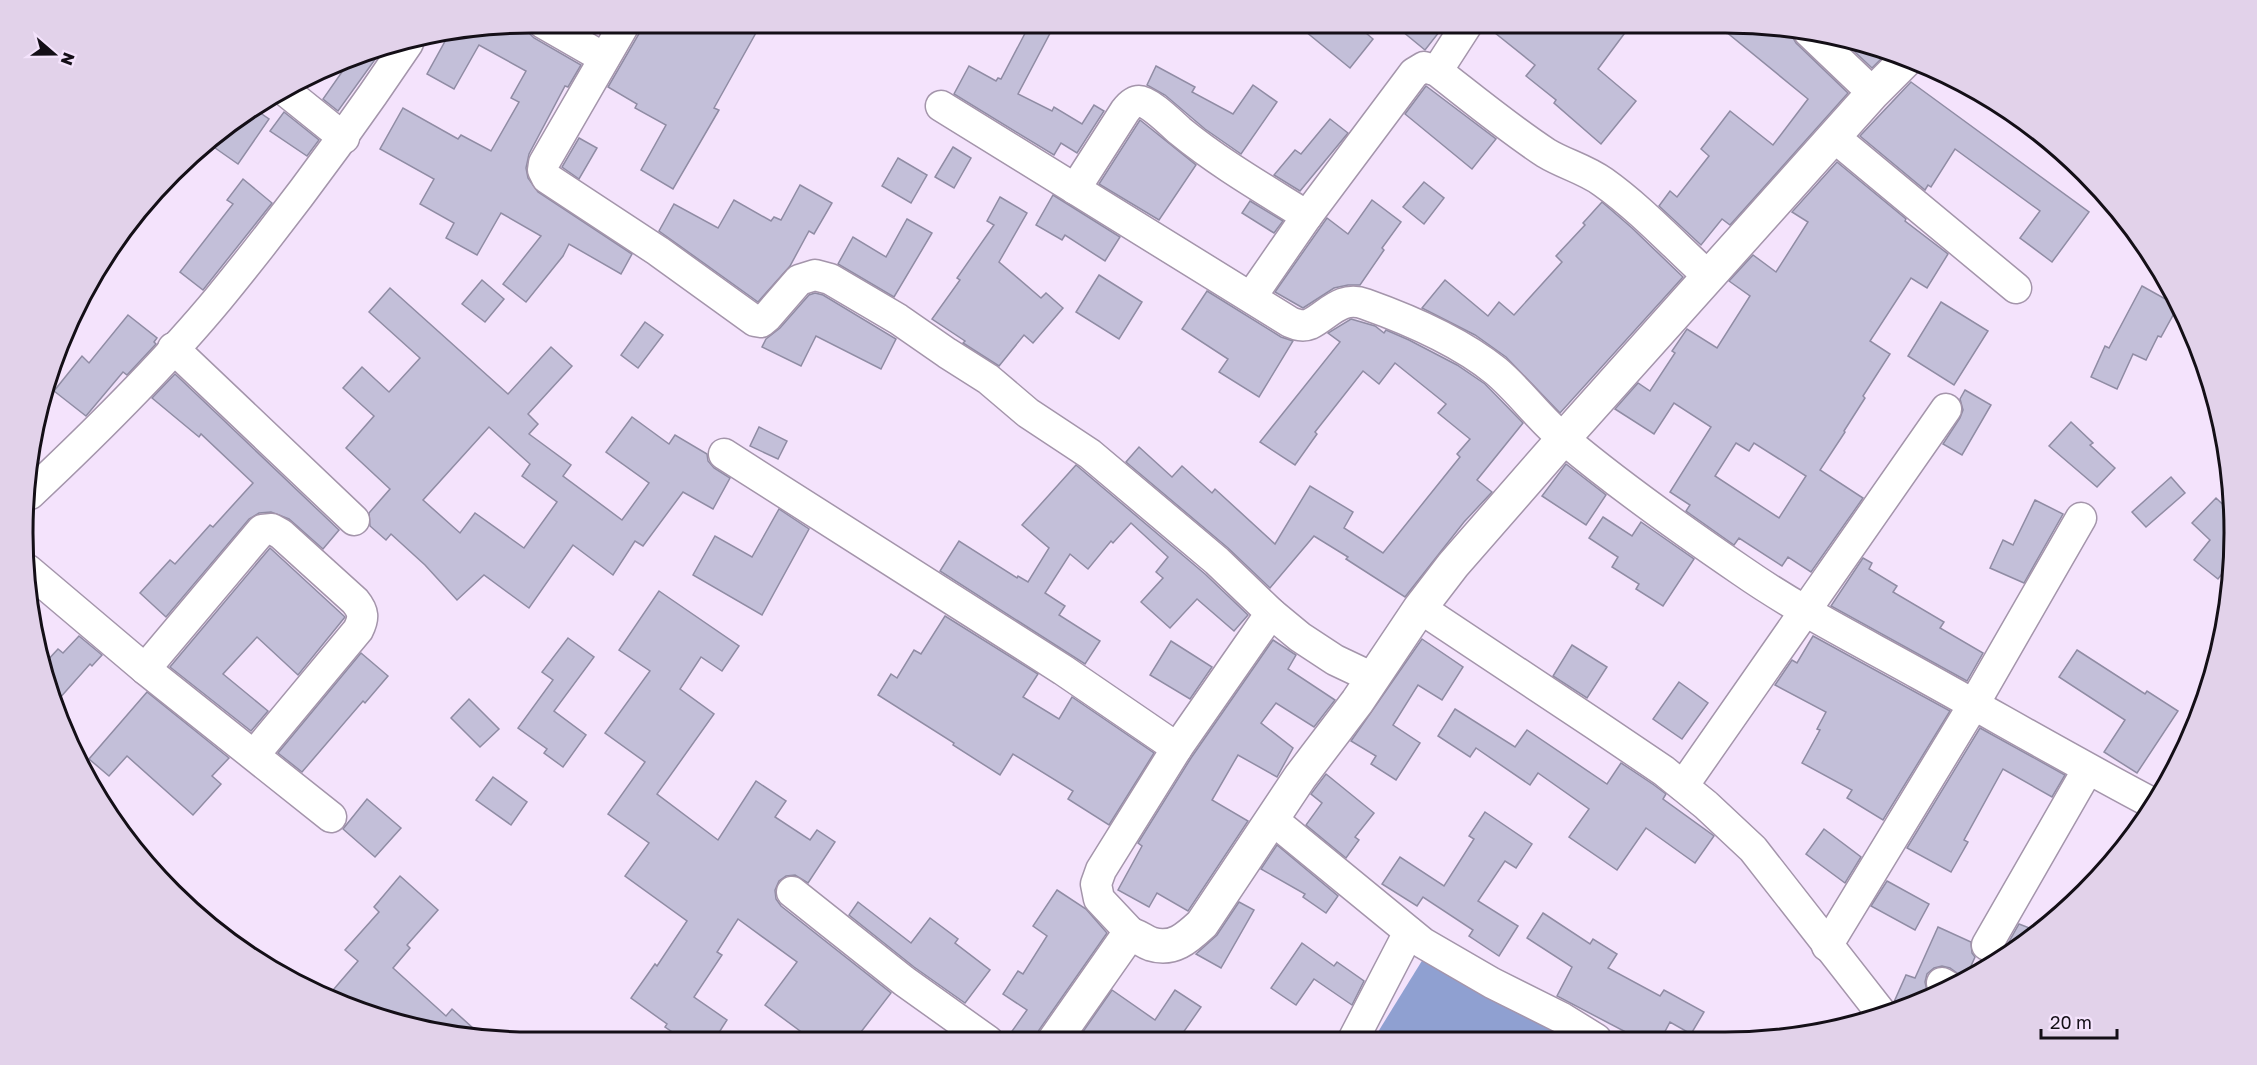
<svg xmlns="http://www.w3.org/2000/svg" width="2257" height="1065" font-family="'Golos Text',sans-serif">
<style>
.water{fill:#8fa0d1}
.building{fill:#c3bfd9;stroke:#908ca4;stroke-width:1.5;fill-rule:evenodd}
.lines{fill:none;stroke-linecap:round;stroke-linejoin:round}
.minor-casing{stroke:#a495ab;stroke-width:33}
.tertiary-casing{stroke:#a495ab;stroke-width:36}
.minor{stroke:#fff;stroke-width:30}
.tertiary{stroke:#fff;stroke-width:33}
.rim{fill:none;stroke:#140f17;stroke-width:3}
</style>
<rect width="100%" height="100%" fill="#f4e3fc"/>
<polygon class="water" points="1428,951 1578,1039 1373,1040"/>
<g class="building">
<polygon points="642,22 762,22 714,108 719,110 673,189 641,170 666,125 635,108 637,104 608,87 640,32"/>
<polygon points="1031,22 1056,22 1018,94 1052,111 1054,107 1082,124 1094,105 1104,111 1077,153 1061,143 1054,155 954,94 969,66 996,81 998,78 1001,79"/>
<polygon points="1294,22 1353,22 1373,39 1350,68"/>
<polygon points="1391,22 1447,22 1425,50"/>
<polygon points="1485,22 1633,22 1598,69 1636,101 1601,144 1554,103 1556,100 1526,76 1535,65 1485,25"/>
<polygon points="1714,22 1791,29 1792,36 1796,43 1848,93 1730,225 1722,219 1701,245 1659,206 1670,191 1677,197 1709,156 1701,149 1730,111 1773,145 1808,99"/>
<polygon points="526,24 528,32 534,38 581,65 568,87 565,86 529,154 526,168 528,178 538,192 632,254 621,274 569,244 563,256 526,302 503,284 541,236 501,213 477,255 446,238 454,223 420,204 434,179 380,149 403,108 458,139 461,135 491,151 519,102 511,98 526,71 479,45 454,89 427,74 448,36"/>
<polygon points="1839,37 1874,47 1888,52 1872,68"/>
<polygon points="384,47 338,111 323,99 351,59 368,50"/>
<polygon points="1156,66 1195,87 1192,92 1233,114 1253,85 1277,102 1241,154 1205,129 1165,95 1147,85"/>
<polygon points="1911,82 2089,212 2052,262 2020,238 2040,211 1955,149 1931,187 1928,185 1925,190 1860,136"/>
<polygon points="1426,86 1496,139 1472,169 1405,114"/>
<polygon points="256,110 269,119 238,164 208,143 222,128"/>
<polygon points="284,112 319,140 307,156 270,131"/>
<polygon points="1330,119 1348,133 1300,191 1274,175 1295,150 1301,154"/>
<polygon points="1140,120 1196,165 1159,220 1099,184"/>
<polygon points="579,138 597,148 579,179 562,167"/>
<polygon points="953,147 971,158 954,188 935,177"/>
<polygon points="898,158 927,175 911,203 882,186"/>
<path d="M1837,162L1906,219L1905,221L1948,254L1927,288L1911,278L1870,341L1890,354L1863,396L1865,398L1844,431L1845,432L1820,470L1863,498L1811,572L1788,557L1782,566L1739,538L1734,545L1686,511L1690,505L1670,492L1711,427L1674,403L1654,434L1615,409L1638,383L1650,391L1675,353L1672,351L1687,329L1717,348L1750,296L1729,281L1753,255L1776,272L1808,222L1792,212ZM1736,443L1749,451L1754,443L1806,476L1779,518L1715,476Z"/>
<polygon points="243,179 272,203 203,290 180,272 233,204 227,200"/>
<polygon points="1424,182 1444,198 1424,224 1403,207"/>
<polygon points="800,185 832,203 814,234 809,231 790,266 758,302 659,231 674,204 718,228 734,200 771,221 774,217 781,220"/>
<polygon points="1053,195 1120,237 1105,261 1065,235 1062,240 1036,225"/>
<polygon points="1000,197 1027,213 999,262 1041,298 1046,293 1063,308 1033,343 1024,335 999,366 963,343 965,341 932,319 960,280 957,278 994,225 987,221"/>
<polygon points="1372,200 1401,222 1382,248 1384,250 1360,285 1348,285 1334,288 1303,308 1275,292 1327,218 1348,234"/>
<polygon points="1250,201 1283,221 1274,233 1242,213"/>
<polygon points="1602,202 1632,228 1683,277 1560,413 1506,357 1475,335 1422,308 1445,280 1488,316 1499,302 1514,315 1562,262 1556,256 1585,225 1583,223"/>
<polygon points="907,219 932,233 894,297 838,264 853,237 886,257"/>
<polygon points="1099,275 1142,302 1119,339 1076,312"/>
<polygon points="482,280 504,299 485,322 462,304"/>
<polygon points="2142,286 2178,306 2161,337 2158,336 2146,360 2133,354 2117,389 2091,377 2105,346 2109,348"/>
<path d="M390,288L508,394L551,347L572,366L528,414L538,424L529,434L571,465L563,476L622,520L649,483L606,452L632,417L669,444L675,435L707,454L708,461L714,468L730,478L713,509L683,492L643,546L635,541L613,575L573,545L529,608L484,575L457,600L425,565L391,534L386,540L370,526L369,513L390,489L346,448L374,416L343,388L362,367L389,392L420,358L369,312ZM489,427L530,464L522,476L557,502L524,548L475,513L460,533L423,500Z"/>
<polygon points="1207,291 1281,337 1293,341 1259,397 1219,372 1228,359 1182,329"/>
<polygon points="815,293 823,295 896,339 881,369 816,336 801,366 762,347 766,339 780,328 809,295"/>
<polygon points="1941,302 1988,331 1954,385 1908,356"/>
<polygon points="128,315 157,338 154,342 156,344 127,375 123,372 86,416 54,391 82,356 89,363"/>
<polygon points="1351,319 1375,326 1384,333 1386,330 1409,340 1457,365 1485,384 1523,423 1477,480 1492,492 1464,522 1405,597 1346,559 1348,557 1314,536 1270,588 1228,548 1126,462 1139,447 1172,477 1182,466 1212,493 1215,489 1275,544 1310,486 1353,512 1344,528 1383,553 1460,457 1457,454 1470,439 1438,413 1446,404 1395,363 1379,384 1363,371 1315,432 1317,434 1295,465 1260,442 1340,342 1328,333"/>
<polygon points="645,322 663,335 638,368 621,355"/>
<polygon points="175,374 339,530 323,549 289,519 271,512 259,513 249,519 166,617 140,593 170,560 175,564 210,525 213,527 253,483 201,434 199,437 152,398"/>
<polygon points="1965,390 1991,405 1962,455 1943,444 1960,418 1963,410 1960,399"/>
<polygon points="2071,422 2093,443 2090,445 2115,468 2097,487 2049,446"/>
<polygon points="759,427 787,441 778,459 750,446"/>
<polygon points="1566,464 1606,495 1586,525 1542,496"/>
<polygon points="1076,465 1205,574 1248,615 1234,631 1197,599 1170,628 1141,602 1163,578 1156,572 1168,557 1131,523 1113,543 1111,541 1088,569 1070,554 1045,593 1065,606 1059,615 1100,641 1085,664 940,571 959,541 1017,578 1018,576 1028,582 1049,548 1022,525"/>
<polygon points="2171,477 2185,493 2146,527 2132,512"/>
<polygon points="2216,498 2233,514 2234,533 2233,545 2223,556 2231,562 2218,579 2194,560 2210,540 2192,523"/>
<polygon points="2035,500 2063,514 2024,583 1990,568 2003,540 2013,545"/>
<polygon points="779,509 809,529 762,615 693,575 715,536 752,557"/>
<polygon points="1603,517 1632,536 1641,522 1694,559 1663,606 1636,589 1639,584 1612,567 1618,557 1589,538"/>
<polygon points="270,548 345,617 298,675 257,637 223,674 268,711 251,731 170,667"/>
<polygon points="1863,558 1872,563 1869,569 1897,586 1893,592 1944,622 1940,628 1983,653 1967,681 1831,606"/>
<polygon points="659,591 739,646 722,671 701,657 680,689 714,714 657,794 718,840 756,781 786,801 775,817 810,840 817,830 835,842 808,883 795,875 786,876 779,881 775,890 776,899 781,906 891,993 854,1041 815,1042 765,1005 797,962 738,919 717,952 722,955 694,997 727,1020 713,1042 687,1042 665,1027 667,1024 631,998 655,964 657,966 687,921 625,876 649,843 608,814 645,762 605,733 650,671 619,650"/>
<polygon points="945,616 1038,674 1023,697 1059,719 1072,697 1154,753 1109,825 1068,799 1073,791 1013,754 1000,775 953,745 954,743 878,695 891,674 897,678 914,650 921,654"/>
<polygon points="79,636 102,655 92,666 90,664 58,700 46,662 58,649 63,653"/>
<polygon points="1813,636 1950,711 1883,820 1847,798 1852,790 1802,763 1820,730 1817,729 1826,712 1775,685 1792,660 1797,663"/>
<polygon points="568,638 594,657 554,711 586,735 563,767 544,753 547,749 518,728 553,680 542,672"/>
<polygon points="1422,639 1463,667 1442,700 1418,685 1393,725 1420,743 1396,780 1371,764 1376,756 1351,741"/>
<polygon points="1273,640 1296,655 1288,669 1335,700 1314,727 1276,703 1261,723 1293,748 1277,777 1238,755 1212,800 1248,821 1188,911 1157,893 1149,907 1118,890 1142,846 1138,843 1191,758"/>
<polygon points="1171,641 1212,667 1190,699 1150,675"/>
<polygon points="1572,645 1607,667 1587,698 1553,676"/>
<polygon points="2077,650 2145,694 2147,691 2178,711 2137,773 2104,752 2125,720 2059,677"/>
<polygon points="361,653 388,676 365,703 363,701 302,772 278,753"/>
<polygon points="1679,682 1708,703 1682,739 1653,719"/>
<polygon points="147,692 229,758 212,776 221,784 193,815 127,756 109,776 89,759"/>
<polygon points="469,699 499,729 480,747 451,718"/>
<polygon points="1455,709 1515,747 1527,730 1607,784 1621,763 1654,785 1666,794 1663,799 1714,836 1695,863 1646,828 1617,870 1569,837 1589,809 1538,773 1530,785 1476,748 1470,757 1438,736"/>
<polygon points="1980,728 2065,775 2052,797 2003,769 1964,840 1968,842 1951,872 1907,848"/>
<polygon points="1326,774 1374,813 1355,837 1359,840 1346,858 1306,825 1322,803 1311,794"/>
<polygon points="493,777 527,802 511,825 476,800"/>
<polygon points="367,799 401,828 375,857 343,829"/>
<polygon points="1485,812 1532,844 1516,868 1505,861 1478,901 1518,926 1499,956 1469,936 1473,930 1423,897 1417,906 1382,884 1400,857 1444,886 1474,839 1469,836"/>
<polygon points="1824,829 1861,857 1845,883 1806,854"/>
<polygon points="1277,845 1338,896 1326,913 1303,897 1305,894 1261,869"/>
<polygon points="400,876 438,910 407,945 410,948 393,968 446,1016 452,1009 484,1038 433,1033 337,1004 327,997 358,961 345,950 379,912 374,907"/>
<polygon points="1887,881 1929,904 1915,930 1871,906"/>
<polygon points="1057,890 1086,909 1107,933 1039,1030 1035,1041 1005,1041 1027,1010 1003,994 1018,971 1023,974 1047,936 1033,926"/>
<polygon points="858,902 911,943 930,918 958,939 955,943 990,970 965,1003 914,967 849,915"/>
<polygon points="1239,902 1254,910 1221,968 1196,954 1217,935"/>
<polygon points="1543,913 1590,944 1593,939 1617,954 1608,968 1660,996 1664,990 1704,1012 1691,1034 1670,1022 1661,1039 1639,1039 1557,996 1572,967 1527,938"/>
<polygon points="2019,924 2040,932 1996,959 2002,954"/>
<polygon points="1938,927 1971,942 1972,953 1975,957 1966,977 1964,978 1950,968 1942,966 1934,968 1927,974 1925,982 1927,991 1932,997 1920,1004 1898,1009 1894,1002 1906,975 1915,978"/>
<polygon points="1302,943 1334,966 1337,962 1364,981 1352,1005 1314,979 1296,1005 1271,988"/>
<polygon points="1112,990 1155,1020 1175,990 1201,1007 1180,1037 1184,1040 1087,1041 1080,1036"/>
</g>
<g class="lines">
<g class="minor-casing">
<g id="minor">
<polyline points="543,23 604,58"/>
<polyline points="625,23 544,163 543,170 547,178 658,251 755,321 761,322 767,317 799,280 815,275 830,279 898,319 947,353 988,379 1028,413 1090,454 1217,561 1271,613 1300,637 1335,660 1373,678"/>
<polyline points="1808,31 1873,93"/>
<polyline points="1437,71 1468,23"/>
<polyline points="288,93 344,138"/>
<path d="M941,106L1290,322C1297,325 1303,327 1310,324C1328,315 1341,295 1365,304C1410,320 1459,341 1496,371C1521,392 1540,420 1565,440C1621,487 1682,530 1742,571C1798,610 1860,641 1919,674C1997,717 2074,762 2152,803"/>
<polyline points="1834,137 2016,288"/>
<path d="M1075,189L1125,111C1128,107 1133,101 1139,101C1149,101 1172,124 1180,131C1219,163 1264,189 1307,216"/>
<path d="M1251,297L1307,216L1414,73L1424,67L1437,71C1473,99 1508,128 1546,153C1564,164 1585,169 1603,182C1641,209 1674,245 1708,276"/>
<polyline points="173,348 354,520"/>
<polyline points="724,454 1063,670 1177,748"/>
<path d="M30,494C96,432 161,368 219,298C286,216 349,131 408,43"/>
<polyline points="28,570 145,669 331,817"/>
<polyline points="1420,608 1596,725 1664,771 1706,805 1753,849 1882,1014"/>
<path d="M145,669L262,530L272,529L281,534L355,601C364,612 364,618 358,630L254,755"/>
<polyline points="1683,786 1946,409"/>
<polyline points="1273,820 1423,943 1492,983 1562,1018 1596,1039"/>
<polyline points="792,892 904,981 988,1041"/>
<polyline points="1131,933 1099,899 1096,884 1101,870 1177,748 1271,613"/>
<polyline points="1987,945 2088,769"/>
<polyline points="1827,946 1974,704 2081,518"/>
<polyline points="1942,983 1949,987"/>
<polyline points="1353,1040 1409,932"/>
</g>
</g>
<g class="tertiary-casing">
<path id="tertiary" d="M1054,1041L1129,934C1137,935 1143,941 1151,944C1173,951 1187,938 1202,924L1300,777L1357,702L1420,608L1453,565L1563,439L1873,93L1908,58"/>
</g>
<use href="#minor" class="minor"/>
<use href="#tertiary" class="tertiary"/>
</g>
<path d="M0 0H2257V1065H0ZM532 33H1725A499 499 0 0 1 2224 532V533A499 499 0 0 1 1725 1032H532A499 499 0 0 1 33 533V532A499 499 0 0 1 532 33Z" fill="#e2d2ea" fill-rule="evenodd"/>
<path class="rim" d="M532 33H1725A499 499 0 0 1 2224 532V533A499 499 0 0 1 1725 1032H532A499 499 0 0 1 33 533V532A499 499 0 0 1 532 33Z"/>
<g transform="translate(54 54) rotate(110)" stroke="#f4e3fc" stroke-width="4.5" paint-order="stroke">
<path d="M0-4.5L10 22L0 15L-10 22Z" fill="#140f17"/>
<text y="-9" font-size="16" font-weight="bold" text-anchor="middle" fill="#140f17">N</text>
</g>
<path d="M2041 1029v9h76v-9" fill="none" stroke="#140f17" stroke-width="3"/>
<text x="2050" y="1029" font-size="18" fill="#140f17" stroke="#f4e3fc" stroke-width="4.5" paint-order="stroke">20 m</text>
</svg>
